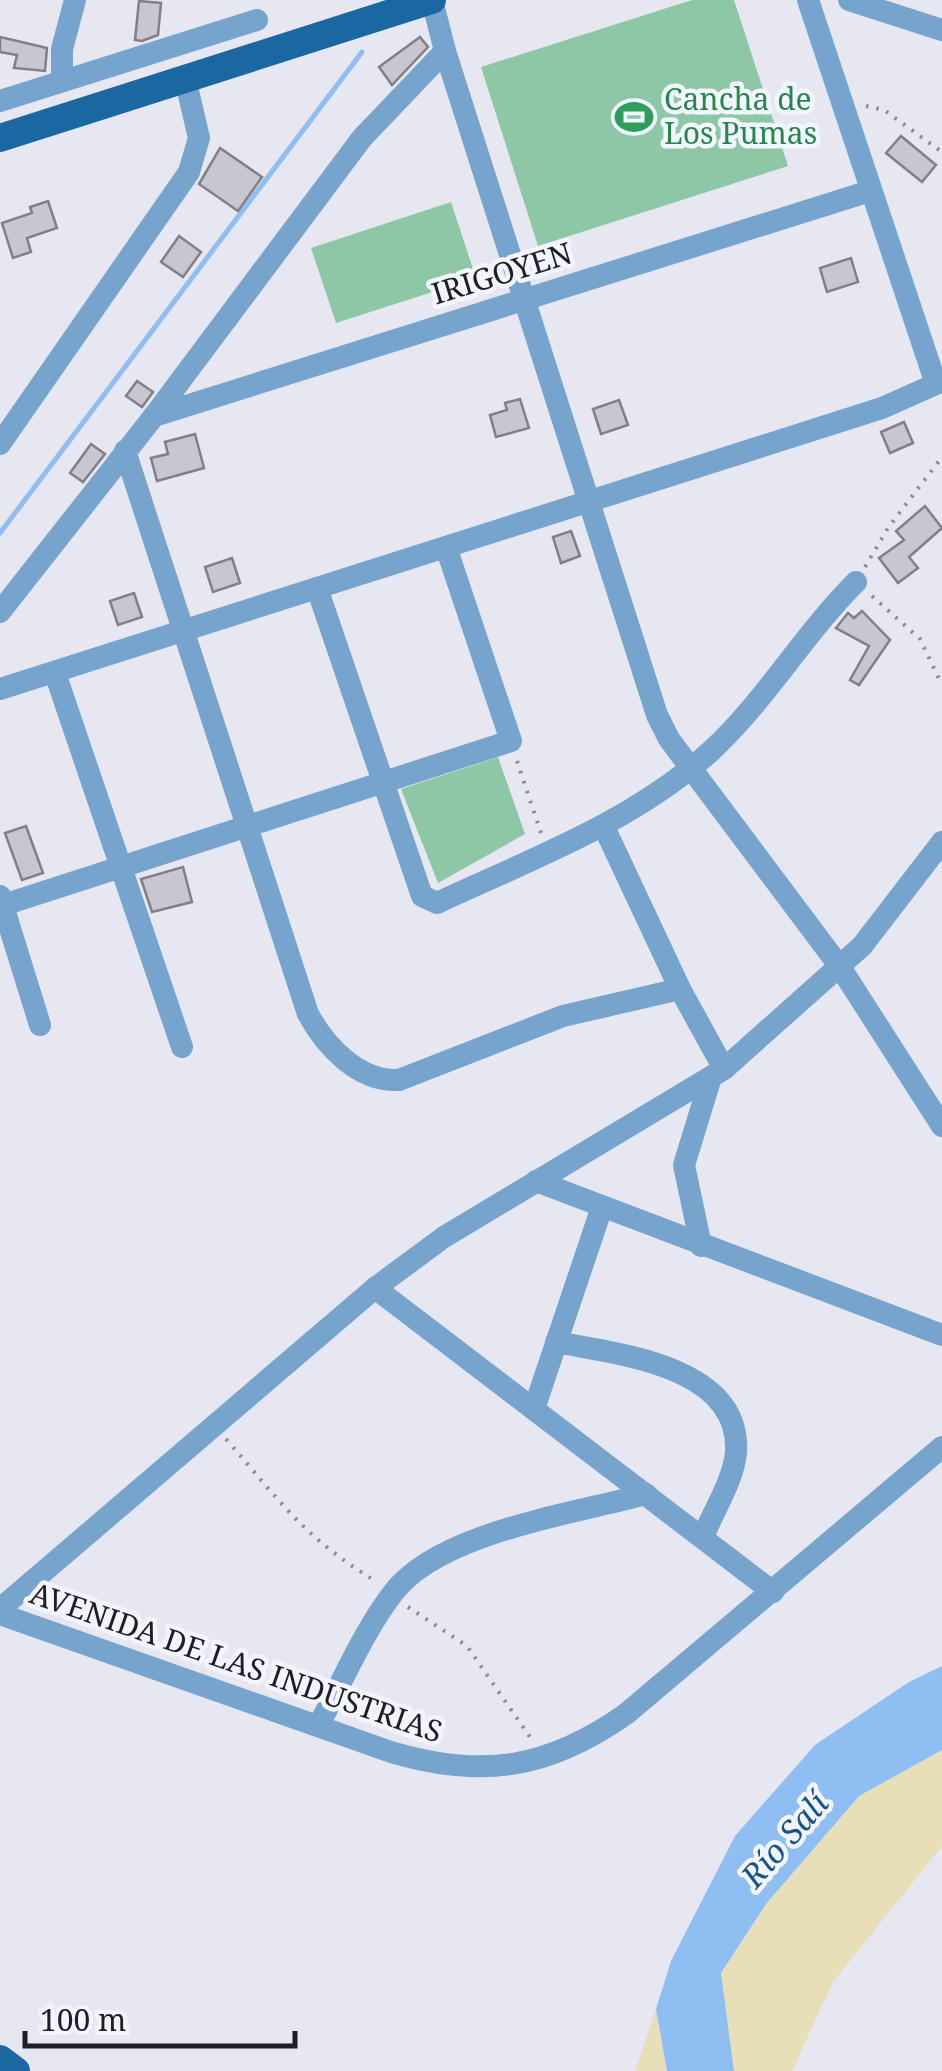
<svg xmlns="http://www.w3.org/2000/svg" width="942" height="2071" font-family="'Noto Serif',serif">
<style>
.green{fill:#8ec7a6}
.sand{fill:#e8dfb9}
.water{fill:#8fbef3}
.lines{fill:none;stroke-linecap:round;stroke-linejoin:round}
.stream{stroke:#8fbef3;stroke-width:5}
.building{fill:#c9c6d0;stroke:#817f87;stroke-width:2.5}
.path{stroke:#8b8c93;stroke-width:4;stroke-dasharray:2.5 8;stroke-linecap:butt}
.minor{stroke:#77a4cd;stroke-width:22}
.major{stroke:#1b67a2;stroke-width:28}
.labels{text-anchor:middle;stroke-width:9;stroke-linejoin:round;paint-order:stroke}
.leisure-label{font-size:30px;fill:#27864d;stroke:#f3f5fe;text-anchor:start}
.street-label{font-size:30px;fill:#1f1f23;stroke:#f3f5fe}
.water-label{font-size:32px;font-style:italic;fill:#15538d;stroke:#f3f5fe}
</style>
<rect width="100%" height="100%" fill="#e6e7f1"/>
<g class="green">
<polygon points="692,0 734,0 788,166 538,246 481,67"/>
<polygon points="451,202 476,278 336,323 311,248"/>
<polygon points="498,757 525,834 438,883 401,789"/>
</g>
<g class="sand">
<polygon points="942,1750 942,1846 833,1982 792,2071 734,2071 721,1973 766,1904 859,1796"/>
<polygon points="656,2009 667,2071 635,2071"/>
</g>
<polygon class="water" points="942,1666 942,1750 859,1796 766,1904 721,1973 734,2071 667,2071 656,2009 671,1961 735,1836 815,1745 909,1682"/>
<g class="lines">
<polyline class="stream" points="0,533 362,52"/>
</g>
<g class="building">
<polygon points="139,1 161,3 158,35 142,41 135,40"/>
<polygon points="0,37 47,48 45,71 14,68 17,55 0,52"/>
<polygon points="420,37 428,47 392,85 379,67"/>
<polygon points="901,136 936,165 922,182 886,153"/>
<polygon points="220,148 262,177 238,211 199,184"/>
<polygon points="48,201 57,228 27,238 31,252 13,258 2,223 32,213 30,207"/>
<polygon points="179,236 201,252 183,277 161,262"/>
<polygon points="851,258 858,282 827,292 820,268"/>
<polygon points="137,381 153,392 142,407 126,396"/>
<polygon points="520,399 529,428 496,437 490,415 507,410 505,403"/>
<polygon points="619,400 628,425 601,434 593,409"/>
<polygon points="904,422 913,443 890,453 881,432"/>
<polygon points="195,434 204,468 157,481 151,458 168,454 165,442"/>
<polygon points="91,444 105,454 83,482 70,473"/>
<polygon points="925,506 942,528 909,557 918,568 898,583 879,558 904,540 896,531"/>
<polygon points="571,531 580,556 561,563 553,537"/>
<polygon points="232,558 240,583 213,592 205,567"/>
<polygon points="134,593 142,617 118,625 110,601"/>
<polygon points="862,611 890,640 859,685 850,680 869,646 836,628 848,613 854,618"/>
<polygon points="26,826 43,873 22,880 5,833"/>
<polygon points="183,867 192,902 152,912 141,879"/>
</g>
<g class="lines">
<g class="path">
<polyline points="866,106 884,110 942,152"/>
<polyline points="865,567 888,528 942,457"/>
<polyline points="872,596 920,639 942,685"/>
<polyline points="517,761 541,833"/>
<path d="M226,1439C280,1501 304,1538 377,1582"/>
<polyline points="408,1607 467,1646 532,1740"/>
</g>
<g class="minor">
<polyline points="849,0 942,30"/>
<polyline points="445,51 657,715 669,739 840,967 942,1126"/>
<polyline points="62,81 62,49 75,0"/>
<polyline points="0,101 257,20"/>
<polyline points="154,416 870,191"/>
<polyline points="0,444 189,172 199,138 185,78"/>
<path d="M125,451L308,1014C326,1047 359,1082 399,1080L563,1016L680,989"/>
<path d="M317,588L422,896L437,903C531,859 633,822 711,751C766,700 803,635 856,582"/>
<polyline points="0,612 154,416 362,138 445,51 432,0"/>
<polyline points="55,673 182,1047"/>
<polyline points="0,689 882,408 936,384 808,0"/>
<polyline points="0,896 40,1025"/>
<polyline points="0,906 511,741 446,547"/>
<polyline points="724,1069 862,946 942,842"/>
<polyline points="536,1181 942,1335"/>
<polyline points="701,1246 684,1165 711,1077"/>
<polyline points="375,1288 773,1592"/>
<path d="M556,1342C616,1354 741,1365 736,1452C734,1479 713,1512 703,1537"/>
<polyline points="534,1409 602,1207"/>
<polyline points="0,1609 375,1288 444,1237 724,1069 680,989 604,827"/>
<path d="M0,1614L391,1752C482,1779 548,1769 626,1714L942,1447"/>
<path d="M318,1726C342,1683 363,1632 393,1593C439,1532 574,1514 646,1494"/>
</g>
<g class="major">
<polyline points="0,138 432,0"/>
<polyline points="0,2059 16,2071"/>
</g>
</g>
<defs>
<g id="stadium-bare" transform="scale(3)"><path d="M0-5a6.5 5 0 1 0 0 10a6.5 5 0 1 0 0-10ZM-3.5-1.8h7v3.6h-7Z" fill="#2e9e5b" stroke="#f3f5fe" stroke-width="2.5" paint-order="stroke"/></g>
</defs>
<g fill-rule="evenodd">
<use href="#stadium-bare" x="634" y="117"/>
</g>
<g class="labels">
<g class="leisure-label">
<text x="664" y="110">Cancha de<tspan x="664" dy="34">Los Pumas</tspan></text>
</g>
<g class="street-label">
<text transform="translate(502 274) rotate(-17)" y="10">IRIGOYEN</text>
<text transform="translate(236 1663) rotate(19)" y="10">AVENIDA DE LAS INDUSTRIAS</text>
</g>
<g class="water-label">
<text transform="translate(785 1840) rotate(-49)" y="11">Río Salí</text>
</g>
</g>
<path d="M25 2031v15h270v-15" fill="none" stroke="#1f1f23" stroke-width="5"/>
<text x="40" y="2031" font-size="30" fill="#1f1f23" stroke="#f3f5fe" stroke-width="8" paint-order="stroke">100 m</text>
</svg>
